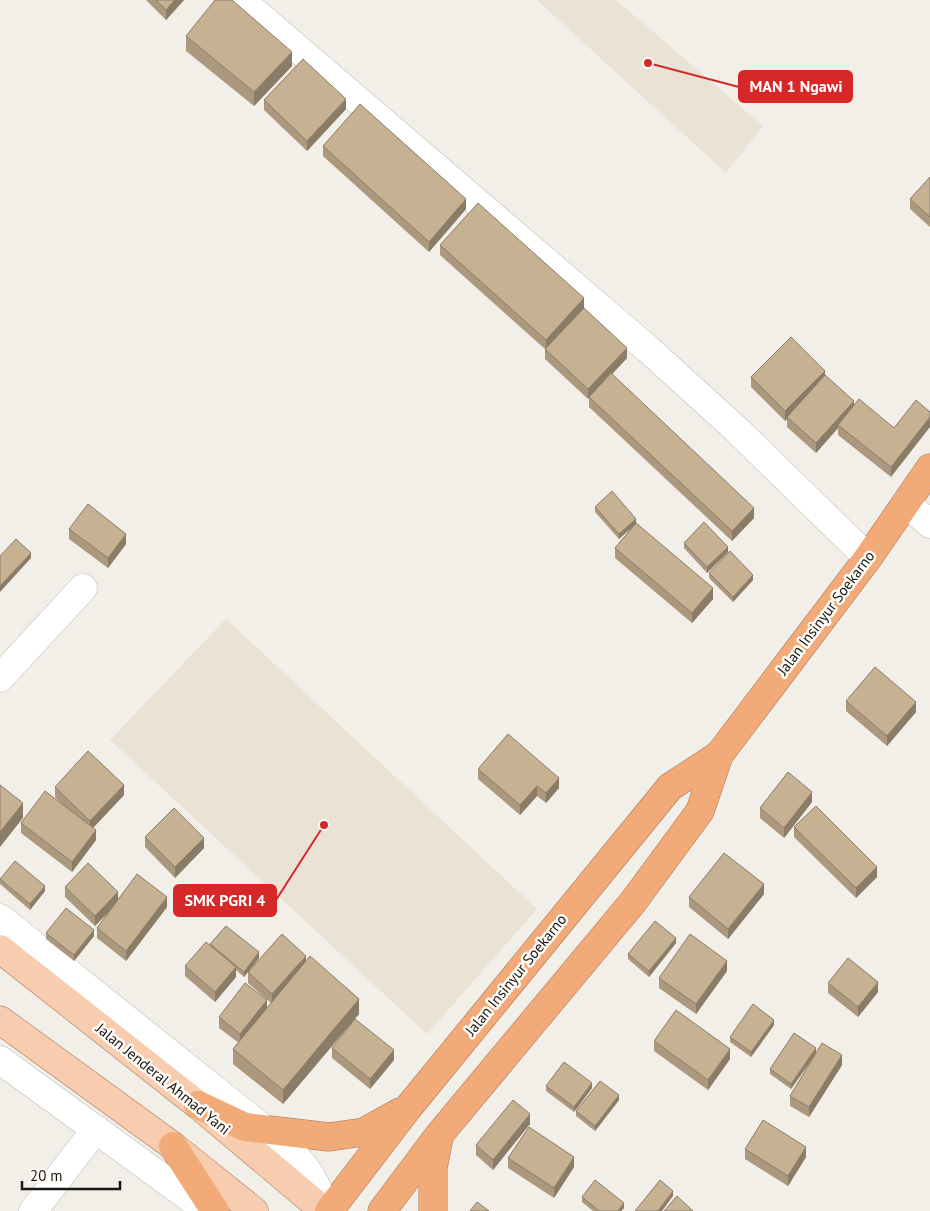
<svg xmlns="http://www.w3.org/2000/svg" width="930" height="1211" font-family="'PT Sans',sans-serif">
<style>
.built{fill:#eae2d5}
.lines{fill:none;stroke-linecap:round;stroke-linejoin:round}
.minor-casing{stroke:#bebab4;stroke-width:29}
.major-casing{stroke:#a67756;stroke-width:29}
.highway-casing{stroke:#a67756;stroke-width:29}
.minor{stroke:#fff;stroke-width:28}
.major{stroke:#f7ccaf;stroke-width:28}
.highway{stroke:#f2aa79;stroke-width:28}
.wall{fill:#ab987e}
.shaded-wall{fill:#8b7c67}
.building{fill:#c7b193;stroke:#8b7c67}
.labels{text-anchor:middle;stroke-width:5;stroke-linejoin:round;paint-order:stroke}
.street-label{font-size:15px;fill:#191715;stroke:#fffcf7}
.leader{fill:none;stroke:#d62828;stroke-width:2}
.callout-dot{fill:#d62828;stroke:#fffcf7;stroke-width:2}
.callout{fill:#d62828;stroke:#d62828;stroke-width:2}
.callout-label{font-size:16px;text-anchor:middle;font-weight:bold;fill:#fff}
</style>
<rect width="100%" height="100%" fill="#f2eee8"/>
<g class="built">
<polygon points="537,0 616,0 763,126 726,173"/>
<polygon points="226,619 537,909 427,1034 110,740"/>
</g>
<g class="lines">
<g class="minor-casing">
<g id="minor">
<polyline points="241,0 648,349 737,430 868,558"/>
<polyline points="906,503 930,524"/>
<polyline points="0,678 83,588"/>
<path d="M0,918L290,1150C310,1171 316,1183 326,1211"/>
<polyline points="0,1060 208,1211"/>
<polyline points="33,1211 96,1129"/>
</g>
</g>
<g class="major-casing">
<g id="major">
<polyline points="0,949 198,1105 324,1211"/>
<polyline points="0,1020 173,1146 254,1211"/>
</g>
</g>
<g class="highway-casing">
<g id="highway">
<polyline points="198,1105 245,1127 329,1137 364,1132 400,1112"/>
<polyline points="173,1146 215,1211"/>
<polyline points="329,1211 408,1108 670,787 719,755"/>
<polyline points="382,1211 439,1135 633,902 700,811 719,755 868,558 930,468"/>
<polyline points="433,1211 433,1168 439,1137"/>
</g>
</g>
<use href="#minor" class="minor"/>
<use href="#major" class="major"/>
<use href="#highway" class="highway"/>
</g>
<g class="wall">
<polygon points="146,0 184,0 166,20"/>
<polygon points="186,36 292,66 254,106 186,51"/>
<polygon points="264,100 346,109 307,151 264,110"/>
<polygon points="323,146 466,209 429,252 323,156"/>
<polygon points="930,177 930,227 910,209 910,199"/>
<polygon points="440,245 584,308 627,358 612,374 754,518 732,541 589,407 589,398 588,399 545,359 545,349 440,255"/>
<polygon points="825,375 854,405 894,428 891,477 838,435 838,428 816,453 787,427 787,419 785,421 751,387 751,377"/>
<polygon points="595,507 636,523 713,599 692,623 615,558 615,548 634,525 619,539 595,512"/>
<polygon points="69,529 126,544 108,568 69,539"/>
<polygon points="684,543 728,552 707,573 684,548"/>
<polygon points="709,573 753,580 733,602 709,578"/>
<polygon points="846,701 916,712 887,746 846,711"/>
<polygon points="478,769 559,788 546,803 537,796 520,815 478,779"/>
<polygon points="55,787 124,795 93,828 96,840 72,872 21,833 21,823 61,803 55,797"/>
<polygon points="812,802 784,838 760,818 760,808"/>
<polygon points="794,827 877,877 856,898 794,837"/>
<polygon points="145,837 204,848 175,878 145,847"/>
<polygon points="0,879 45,891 30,910 0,884"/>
<polygon points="65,887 118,900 167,907 126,961 97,938 97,928 111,910 95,926 65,897"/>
<polygon points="764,894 728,939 689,907 689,897"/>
<polygon points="46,933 94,936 74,961 46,939"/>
<polygon points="676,943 649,977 628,959 628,954"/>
<polygon points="210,944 259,958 244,977 236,970 236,977 215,1002 185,976 185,966 210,946"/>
<polygon points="306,961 359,1014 283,1104 233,1064 233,1049 239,1043 219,1028 219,1017 267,1008 271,1003 248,983 248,972"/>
<polygon points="727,971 696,1014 659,988 659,978"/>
<polygon points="828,983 878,992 858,1017 828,993"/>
<polygon points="774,1025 751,1057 730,1042 730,1037"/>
<polygon points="654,1041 730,1059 708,1090 654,1051"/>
<polygon points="332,1048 394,1060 370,1089 332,1058"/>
<polygon points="816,1053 842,1065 809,1117 790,1106 790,1096 816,1054 791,1089 770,1074 770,1069"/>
<polygon points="546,1086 592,1088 574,1112 546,1091"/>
<polygon points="619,1100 595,1131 576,1116 576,1111"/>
<polygon points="530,1124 493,1170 476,1155 476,1145"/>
<polygon points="745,1149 806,1157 788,1186 745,1159"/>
<polygon points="508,1158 574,1167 554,1198 508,1168"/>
<polygon points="582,1197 624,1208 621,1211 593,1211 582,1202"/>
</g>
<g class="shaded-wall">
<polygon points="175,0 184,0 166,20 166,10"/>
<polygon points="292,52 292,66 254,106 254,92"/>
<polygon points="346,99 346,109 307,151 307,141"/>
<polygon points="466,199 466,209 429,252 429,242"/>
<polygon points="584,298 584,308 546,350 546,340"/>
<polygon points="627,348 627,358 590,398 589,397 588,399 588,389"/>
<polygon points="825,371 825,381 787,417 787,419 785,421 785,411"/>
<polygon points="854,401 854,411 838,425 838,428 816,453 816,443"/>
<polygon points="930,417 930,427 891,477 891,467"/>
<polygon points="754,508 754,518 732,541 732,531"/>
<polygon points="636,519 636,524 619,539 619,534"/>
<polygon points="126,534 126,544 108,568 108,558"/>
<polygon points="728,547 728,552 707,573 707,567"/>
<polygon points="31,553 31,558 0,592 0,586"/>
<polygon points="753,575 753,580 733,602 733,597"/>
<polygon points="713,588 713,599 692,623 692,613"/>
<polygon points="916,702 916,712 887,746 887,736"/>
<polygon points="559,778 559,788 546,803 546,793"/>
<polygon points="124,785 124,795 90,831 90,821"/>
<polygon points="537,786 537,796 520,815 520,805"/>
<polygon points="812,792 812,802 784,838 784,828"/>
<polygon points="23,803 23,818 0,847 0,832"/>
<polygon points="96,830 96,840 72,872 72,862"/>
<polygon points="204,838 204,848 175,878 175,867"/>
<polygon points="877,867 877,877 856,898 856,888"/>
<polygon points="764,884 764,894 728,939 728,929"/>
<polygon points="45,886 45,891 30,910 30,904"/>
<polygon points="118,892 118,902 95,926 95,916"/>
<polygon points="167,897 167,907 126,961 126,951"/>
<polygon points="94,930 94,936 74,961 74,955"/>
<polygon points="676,938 676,943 649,977 649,971"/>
<polygon points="259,952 259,958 244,977 244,972"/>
<polygon points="306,956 306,966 272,1004 272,994"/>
<polygon points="727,961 727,971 696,1014 696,1004"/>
<polygon points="236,967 236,977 215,1002 215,992"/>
<polygon points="878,982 878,992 858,1017 858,1007"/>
<polygon points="359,999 359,1014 283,1104 283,1090"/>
<polygon points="267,1000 267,1010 240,1045 240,1034"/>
<polygon points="774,1020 774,1025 751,1057 751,1052"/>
<polygon points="816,1048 816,1053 791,1089 791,1084"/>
<polygon points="730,1049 730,1059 708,1090 708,1080"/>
<polygon points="394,1050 394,1060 370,1089 370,1079"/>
<polygon points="842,1055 842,1065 809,1117 809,1107"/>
<polygon points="592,1083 592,1088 574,1112 574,1107"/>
<polygon points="619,1095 619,1100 595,1131 595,1126"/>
<polygon points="530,1114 530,1124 493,1170 493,1160"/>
<polygon points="806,1147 806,1157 788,1186 788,1176"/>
<polygon points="574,1157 574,1167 554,1198 554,1188"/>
<polygon points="673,1191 673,1196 662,1211 658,1211"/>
<polygon points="624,1203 624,1208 621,1211 618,1211"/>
</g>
<g class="building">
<polygon points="156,0 175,0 166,10"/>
<polygon points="215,0 232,0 292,52 254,92 186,36"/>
<polygon points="303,59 346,99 307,141 264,100"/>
<polygon points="360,104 466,199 429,242 323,146"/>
<polygon points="930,177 930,217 910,199"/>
<polygon points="478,203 584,298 546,340 440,245"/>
<polygon points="584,308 627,348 588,389 545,349"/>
<polygon points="791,337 825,371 785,411 751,377"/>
<polygon points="611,373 754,508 732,531 589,397"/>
<polygon points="825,375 854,401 816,443 787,417"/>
<polygon points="859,399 894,428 916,400 930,412 930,417 891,467 838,425"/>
<polygon points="612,491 636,519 619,534 595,507"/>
<polygon points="88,504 126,534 108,558 69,529"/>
<polygon points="704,522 728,547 707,567 684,543"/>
<polygon points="636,523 713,588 692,613 615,548"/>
<polygon points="16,539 31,553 0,586 0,556"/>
<polygon points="730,551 753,575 733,597 709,573"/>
<polygon points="875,667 916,702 887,736 846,701"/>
<polygon points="508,734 559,778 546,793 537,786 520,805 478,769"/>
<polygon points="88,751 124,785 90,821 55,787"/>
<polygon points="788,772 812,792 784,828 760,808"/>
<polygon points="0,785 23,803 0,832"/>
<polygon points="45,791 96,830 72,862 21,823"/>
<polygon points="816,806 877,867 856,888 794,827"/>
<polygon points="174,808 204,838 175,867 145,837"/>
<polygon points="724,853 764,884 728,929 689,897"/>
<polygon points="15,861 45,886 30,904 0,879"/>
<polygon points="88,863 118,892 95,916 65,887"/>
<polygon points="137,874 167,897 126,951 97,928"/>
<polygon points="66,908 94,930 74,955 46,933"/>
<polygon points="655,921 676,938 649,971 628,954"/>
<polygon points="226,926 259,952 244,972 210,944"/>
<polygon points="282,934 306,956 272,994 248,972"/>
<polygon points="690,934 727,961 696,1004 659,978"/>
<polygon points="206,942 236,967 215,992 185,966"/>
<polygon points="310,956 359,999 283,1090 233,1049"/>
<polygon points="848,958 878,982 858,1007 828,983"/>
<polygon points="245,983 267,1000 240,1034 219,1017"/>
<polygon points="753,1004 774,1020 751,1052 730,1037"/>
<polygon points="676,1010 730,1049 708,1080 654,1041"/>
<polygon points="355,1019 394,1050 370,1079 332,1048"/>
<polygon points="794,1033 816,1048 791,1084 770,1069"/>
<polygon points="822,1043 842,1055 809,1107 790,1096"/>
<polygon points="564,1062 592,1083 574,1107 546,1086"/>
<polygon points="600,1081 619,1095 595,1126 576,1111"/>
<polygon points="513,1100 530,1114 493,1160 476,1145"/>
<polygon points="763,1120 806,1147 788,1176 745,1149"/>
<polygon points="529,1127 574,1157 554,1188 508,1158"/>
<polygon points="595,1180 624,1203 618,1211 599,1211 582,1197"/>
<polygon points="660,1180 673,1191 658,1211 635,1211"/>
<polygon points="677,1196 693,1211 664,1211"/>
<polygon points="477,1202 489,1211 470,1211"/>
</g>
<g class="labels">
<g class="street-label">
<text transform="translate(826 613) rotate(-53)" y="5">Jalan Insinyur Soekarno</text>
<text transform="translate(516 975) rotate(-51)" y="5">Jalan Insinyur Soekarno</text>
<text transform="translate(163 1079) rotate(39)" y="5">Jalan Jenderal Ahmad Yani</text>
</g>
</g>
<path class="leader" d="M648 63L739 87M324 825L276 900"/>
<g class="callout-dot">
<circle cx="648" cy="63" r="5"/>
<circle cx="324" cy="825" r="5"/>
</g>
<g class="callout">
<rect x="739" y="71" width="113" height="31" rx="5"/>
<rect x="174" y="885" width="102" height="31" rx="5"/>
</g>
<g class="callout-label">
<text x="796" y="92">MAN 1 Ngawi</text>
<text x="225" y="906">SMK PGRI 4</text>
</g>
<path d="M22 1181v8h98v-8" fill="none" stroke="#191715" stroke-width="2.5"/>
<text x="30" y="1181" font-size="15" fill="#191715" stroke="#fffcf7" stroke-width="4" paint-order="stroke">20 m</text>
</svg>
